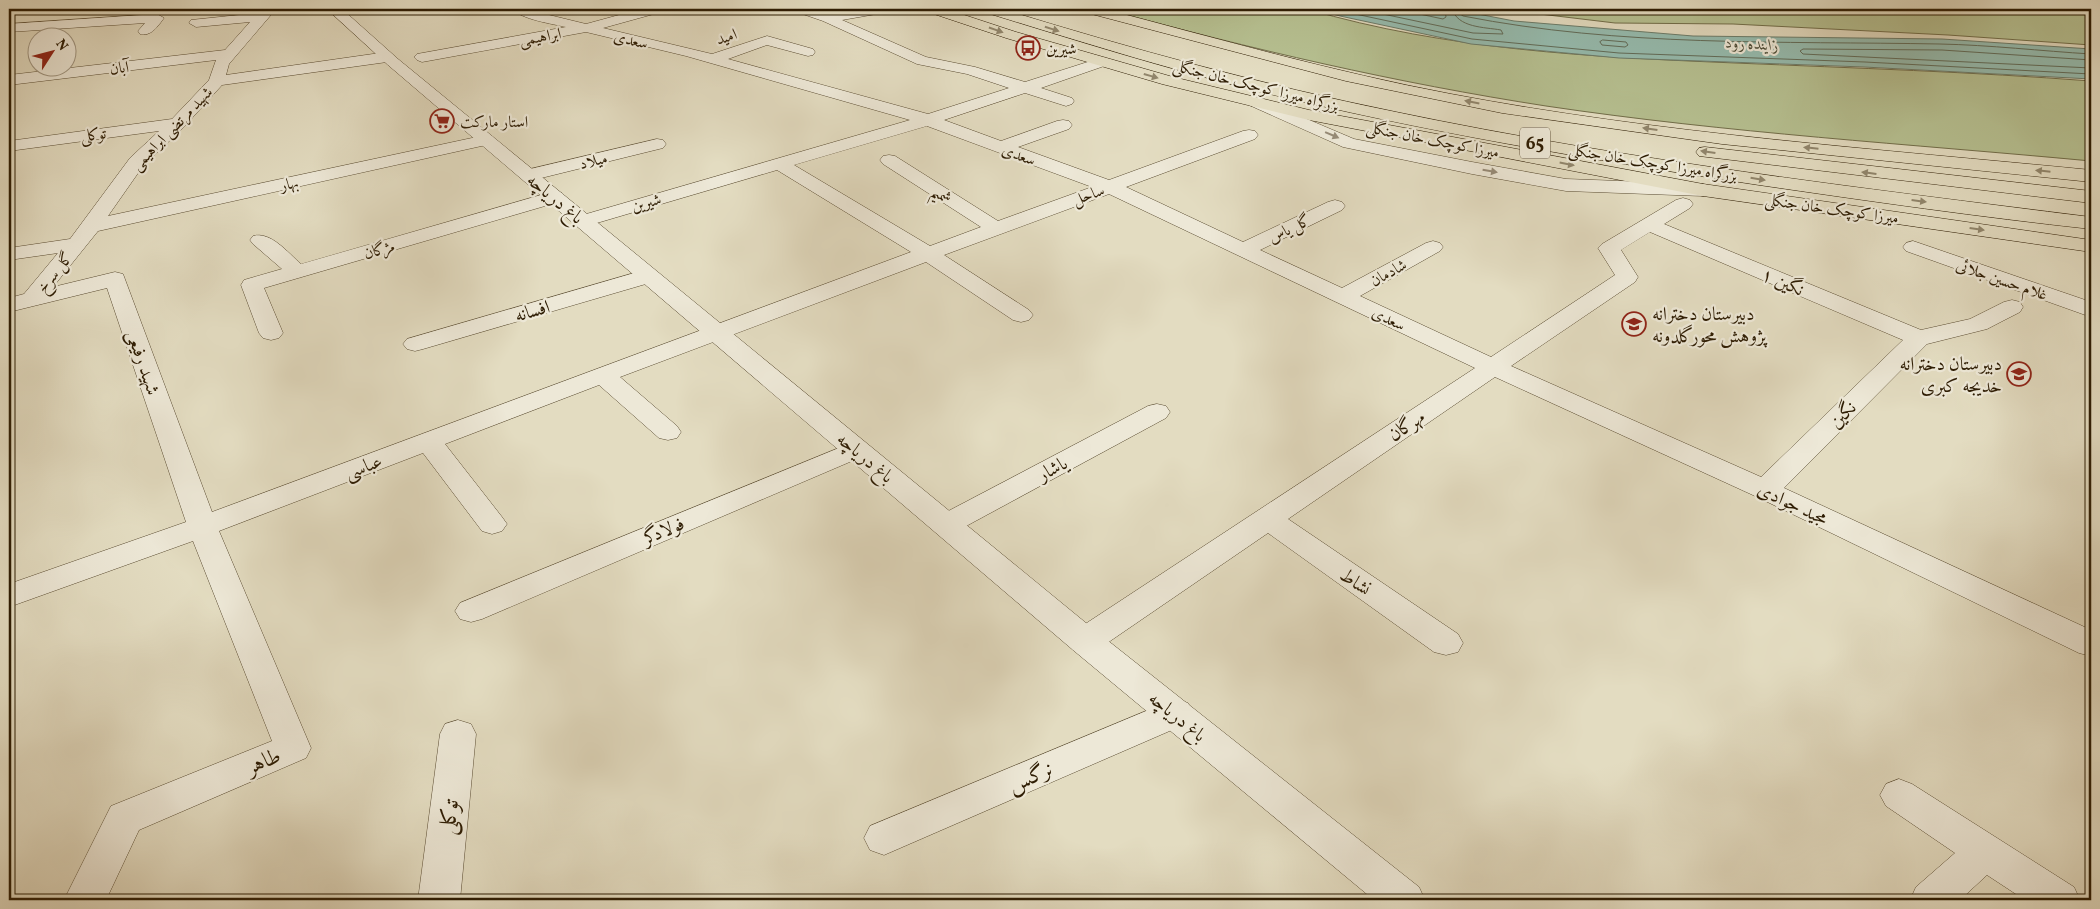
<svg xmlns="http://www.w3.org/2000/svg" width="2100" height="909" font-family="Vollkorn,Amiri,serif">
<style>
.green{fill:#b6c091;stroke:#726e4a}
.water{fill:#96bcaf;stroke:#6c7c6a}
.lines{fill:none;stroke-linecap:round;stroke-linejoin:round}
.shore{stroke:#626c59;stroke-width:1}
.minor-casing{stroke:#5a4c32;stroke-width:1}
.tertiary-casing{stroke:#5a4c32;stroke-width:1}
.primary-casing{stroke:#2d1c03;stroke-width:1}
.trunk-casing{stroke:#2d1c03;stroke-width:1}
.minor{fill:#ede8d7;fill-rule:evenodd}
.tertiary{fill:#ede8d7;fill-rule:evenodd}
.primary{fill:#e3dcc1;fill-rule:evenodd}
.trunk{fill:#e3dcc1;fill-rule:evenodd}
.oneway{fill:#91866c}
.oneway2{fill:#978c78}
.labels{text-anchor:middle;stroke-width:4.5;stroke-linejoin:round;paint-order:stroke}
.far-street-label{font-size:16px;fill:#2d1c03;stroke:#ede8d7}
.far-water-label{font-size:16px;font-style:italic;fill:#4c4c37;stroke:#ede8d7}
.far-poi-label{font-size:16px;fill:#2d1c03;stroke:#ede8d7;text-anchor:start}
.shield{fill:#ede8d7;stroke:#675943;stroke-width:1}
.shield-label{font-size:18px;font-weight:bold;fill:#2d1c03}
.street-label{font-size:19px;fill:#2d1c03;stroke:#ede8d7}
.poi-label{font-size:19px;fill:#2d1c03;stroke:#ede8d7;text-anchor:start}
.near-street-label{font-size:22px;fill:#2d1c03;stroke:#ede8d7}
</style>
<rect width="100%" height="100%" fill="#e3dcc1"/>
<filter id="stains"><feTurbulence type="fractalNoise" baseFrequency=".004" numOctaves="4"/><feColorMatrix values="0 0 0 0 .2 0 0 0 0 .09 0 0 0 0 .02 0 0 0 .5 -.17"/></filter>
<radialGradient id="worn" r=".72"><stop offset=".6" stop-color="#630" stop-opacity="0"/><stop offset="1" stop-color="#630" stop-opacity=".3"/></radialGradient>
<g class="green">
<path d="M1105,9H1307C1447,50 1591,57 1735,63C1854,68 1973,72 2091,81V161C1910,144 1727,133 1546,106C1397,83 1250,49 1105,9Z"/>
<polygon points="1498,9 2091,9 2091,45 1948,35 1733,24 1615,23"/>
</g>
<polygon class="water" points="1314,9 1452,9 1514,21 1693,36 1942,39 2091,49 2091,79 1864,67 1619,58 1471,44 1340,16"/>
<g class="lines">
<g class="shore">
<polyline points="1332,9 1472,39 1619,53 1865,62 2091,74"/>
<path d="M1359,9L1473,33L1503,34L1501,30C1484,27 1458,28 1452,9"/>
<polyline points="1396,9 1443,19 1446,17 1445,9"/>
<path d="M1459,9V13L1463,16C1620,47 1781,41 1940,44C1990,45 2041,51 2091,54"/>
<polygon points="1603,40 1626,42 1628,45 1625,47 1602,45 1600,42"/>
<polyline points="2091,60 1942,50 1803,49 1800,51 1803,54 2091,68"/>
</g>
<g class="minor-casing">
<g id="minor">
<path d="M262,9H276L229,64L226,75L387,52L392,54L395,57L392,60L387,62L222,85L184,127L143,166L108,216L486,135L492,136L495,140L492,144L486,145L98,231L53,287L115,272L123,274L212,512L911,252L777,170L590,225L583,227L576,225L573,221L576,217L910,120L686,56L586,32L422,62L417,60L414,57L417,54L566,27C553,24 520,19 513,9H531L545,14L586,24L641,9H663L661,12L603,28L712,54L767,36L813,49L815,52L813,55L808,56L767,45L728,59L928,114L1009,88L967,74L917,64L823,21L797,12L795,9H814L829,14L860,9H883L882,13L842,20L926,57L975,67L1025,82L1097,59H1107L1110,62L1107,65L1041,88L1072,98L1074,101L1072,104L1066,106L1025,93L944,120L1001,141L1057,121L1063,120L1069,121L1072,125L1069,129L1018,147L1109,180L1243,131L1249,130L1255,131L1258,135L1255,139L1126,187L1243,242L1328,202L1335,200L1342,202L1345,206L1342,210L1260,250L1342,288L1426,243L1433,241L1440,243L1443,247L1440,251L1360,296L1491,357L1615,275L1598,248L1602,244L1676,200L1683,198L1690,200L1693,204L1690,208L1664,224L1921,330L1970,319L2004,302L2012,300L2020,302L2023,307L2020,312L1987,329L1927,344L1784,488L2091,630V656L2079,653L1755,496L1495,377L1288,519L1458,634L1463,643L1458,652L1446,655L1434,652L1268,533L1097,650L1085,653L1073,650L1068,641L1073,632L1475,368L1109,194L944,255L1029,310L1033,315L1029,320L1021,322L1013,320L926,262L620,377L677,426L681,432L677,438L668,440L659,438L599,385L445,444L502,517L507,524L502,531L492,534L482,531L423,453L219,531L311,748L306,758L139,830L106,900H64L111,806L272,741L193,541L9,607V584L186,522L107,288L9,312V298L24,294L58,253L9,260V248L70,239L130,158L159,131L9,151V141L172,119L209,80L216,60L9,85V75L225,50L250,22L196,27L189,23L191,20L258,13ZM927,126L1092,187L998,221L895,156L889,155L883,156L880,160L883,164L981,227L930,246L794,165ZM1650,232L1903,340L1761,477L1511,366L1635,282L1638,277L1621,250Z"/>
<path d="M157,14L164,18C158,26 151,37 140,34L138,31L145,23L9,32V24Z"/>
<polygon points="1255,97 1354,139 1472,162 1566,179 1703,184 1710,186 1713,190 1710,194 1703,196 1566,191 1472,174 1343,147 1249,105 1247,102 1249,99"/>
<polygon points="657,139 663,140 666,144 663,148 529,181 522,179 520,175 522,171"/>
<path d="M555,191L562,193L565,197L562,201L264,288L283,333L279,338L271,340L263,338L259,333L241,285L244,280L282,269L253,244L250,240L253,236C271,231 288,253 301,264Z"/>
<polygon points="1913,241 2091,302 2091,317 1906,251 1903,247 1906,243"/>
<polygon points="648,269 656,271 659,276 656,281 423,349 415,351 407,349 403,344 407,339"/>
<polygon points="1157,404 1166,406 1170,412 1166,418 957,531 947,534 937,531 932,524 937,517 1148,406"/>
<polygon points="856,441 866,443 870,449 866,455 482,619 471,622 460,619 455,611 460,603"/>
<polygon points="1175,699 1188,703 1193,713 1188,723 884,855 870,850 864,838 870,826"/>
<polygon points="458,720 471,724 476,734 460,900 418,900 440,734 445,724"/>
<polygon points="1899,779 1912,784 2074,887 2080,900 2025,900 1987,875 1960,900 1910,900 1916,887 1955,853 1886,806 1880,795 1886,784"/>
</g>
</g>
<g class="tertiary-casing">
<polygon id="tertiary" points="327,9 342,9 398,59 1097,632 1419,887 1425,900 1374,900 1073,650 388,65"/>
</g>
<g class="primary-casing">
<g id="primary">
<polygon points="926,9 946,9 1016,32 1173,77 1309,110 1703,184 2091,240 2091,252 1703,196 1309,120 1162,84 1006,38 928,12"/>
<path d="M1082,9H1104C1219,39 1334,72 1451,94C1662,134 1877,149 2091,170V182L1722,144L1502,113L1346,81L1084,12Z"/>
</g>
</g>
<g class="trunk-casing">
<g id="trunk">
<path d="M982,9H1002C1132,49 1263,85 1396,112C1626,160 1859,188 2091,217V229C1980,217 1869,201 1759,185C1591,160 1422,131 1257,91C1165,68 1075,40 984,12Z"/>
<polygon points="1705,147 2091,191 2091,203 1699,156 1696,152 1699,148"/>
</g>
</g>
<use href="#minor" class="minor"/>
<use href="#tertiary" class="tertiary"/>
<use href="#primary" class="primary"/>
<use href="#trunk" class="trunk"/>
</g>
<defs><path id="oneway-solid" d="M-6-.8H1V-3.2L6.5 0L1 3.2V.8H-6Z" transform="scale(1.25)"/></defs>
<g class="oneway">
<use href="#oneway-solid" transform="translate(1052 29) rotate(18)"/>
<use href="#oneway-solid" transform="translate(996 30) rotate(19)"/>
<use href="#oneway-solid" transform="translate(1151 76) rotate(16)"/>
<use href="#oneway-solid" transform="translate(1472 102) rotate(-169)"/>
<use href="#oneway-solid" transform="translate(1650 129) rotate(-172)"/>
<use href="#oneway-solid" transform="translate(1811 148) rotate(-174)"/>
<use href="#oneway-solid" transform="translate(1708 152) rotate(-172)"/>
<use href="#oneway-solid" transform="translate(1567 164) rotate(11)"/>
<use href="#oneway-solid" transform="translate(2043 171) rotate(-174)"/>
<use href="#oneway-solid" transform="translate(1869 173) rotate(-173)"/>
<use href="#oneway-solid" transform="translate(1758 179) rotate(9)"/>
<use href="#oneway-solid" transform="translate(1919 201) rotate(7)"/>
<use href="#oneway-solid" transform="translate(1977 229) rotate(8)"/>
</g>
<g class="oneway2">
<use href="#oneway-solid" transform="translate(1332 135) rotate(23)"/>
<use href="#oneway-solid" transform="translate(1490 171) rotate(10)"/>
</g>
<defs>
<g id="bus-ring" transform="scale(1.25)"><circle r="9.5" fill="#ede8d7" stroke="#8f2418" stroke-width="1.5"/><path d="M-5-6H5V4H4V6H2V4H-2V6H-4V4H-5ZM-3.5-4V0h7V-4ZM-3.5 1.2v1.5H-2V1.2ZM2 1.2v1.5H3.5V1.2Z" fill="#8f2418"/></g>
<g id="supermarket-ring" transform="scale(1.25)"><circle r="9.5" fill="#ede8d7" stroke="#8f2418" stroke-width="1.5"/><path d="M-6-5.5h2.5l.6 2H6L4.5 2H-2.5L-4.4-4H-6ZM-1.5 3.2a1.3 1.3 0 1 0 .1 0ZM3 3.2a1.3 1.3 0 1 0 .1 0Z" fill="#8f2418"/></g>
<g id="school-ring" transform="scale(1.25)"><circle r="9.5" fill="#ede8d7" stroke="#8f2418" stroke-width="1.5"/><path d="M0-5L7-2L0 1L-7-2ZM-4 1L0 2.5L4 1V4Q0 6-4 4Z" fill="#8f2418"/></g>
</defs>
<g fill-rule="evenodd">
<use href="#bus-ring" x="1028" y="48"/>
<use href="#supermarket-ring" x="442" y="121"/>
<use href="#school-ring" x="1634" y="324"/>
<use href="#school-ring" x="2019" y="374"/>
</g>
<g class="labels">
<g class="far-street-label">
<text transform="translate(540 36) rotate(-10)" y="6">ابراهیمی</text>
<text transform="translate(726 36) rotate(-19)" y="6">امید</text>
<text transform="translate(631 39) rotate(13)" y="6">سعدی</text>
<text transform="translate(119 67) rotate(-7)" y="6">آبان</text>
<text transform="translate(1256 85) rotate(14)" y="6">بزرگراه میرزا کوچک خان جنگلی</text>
<text transform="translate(171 128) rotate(-46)" y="6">شهید مرتضی ابراهیمی</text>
<text transform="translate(93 134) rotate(-8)" y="6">توکلی</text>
<text transform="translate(1433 139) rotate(11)" y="6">میرزا کوچک خان جنگلی</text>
<text transform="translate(1019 154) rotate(20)" y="6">سعدی</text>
<text transform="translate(593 160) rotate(-14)" y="6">میلاد</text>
<text transform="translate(1653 162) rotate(9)" y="6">بزرگراه میرزا کوچک خان جنگلی</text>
<text transform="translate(289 183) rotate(-12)" y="6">بهار</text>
<text transform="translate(942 194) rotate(32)" y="6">شمیم</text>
<text transform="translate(1088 194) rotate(-20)" y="6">ساحل</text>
<text transform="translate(646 202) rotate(-16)" y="6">شیرین</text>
<text transform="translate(1832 208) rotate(8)" y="6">میرزا کوچک خان جنگلی</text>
<text transform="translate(1289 228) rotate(-26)" y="6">گل یاس</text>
<text transform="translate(379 249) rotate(-16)" y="6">مژگان</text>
<text transform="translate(54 272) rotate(-51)" y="6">گل سرخ</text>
<text transform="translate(1388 272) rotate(-29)" y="6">شادمان</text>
<text transform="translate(2002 279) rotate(19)" y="6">غلام حسین جلائی</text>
<text transform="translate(1389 318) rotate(25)" y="6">سعدی</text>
</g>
<g class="far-water-label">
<text transform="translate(1752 43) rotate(3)" y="6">زاینده رود</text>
</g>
<g class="far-poi-label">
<text x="1046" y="54">شیرین</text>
<text x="460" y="127">استار مارکت</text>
</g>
<rect class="shield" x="1520" y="127.5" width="30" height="31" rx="4"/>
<g class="shield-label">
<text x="1535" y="149">65</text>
</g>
<g class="street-label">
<text transform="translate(556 198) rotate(40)" y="7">باغ دریاچه</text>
<text transform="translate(1783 281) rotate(23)" y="7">نگین ۱</text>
<text transform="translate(532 310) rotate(-16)" y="7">افسانه</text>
<text transform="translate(144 362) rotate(71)" y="7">شهید رفیعی</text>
<text transform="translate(1842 414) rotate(-45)" y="7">نگین</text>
<text transform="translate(1406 425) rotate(-34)" y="7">مهرگان</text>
<text transform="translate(866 457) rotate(40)" y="7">باغ دریاچه</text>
<text transform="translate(363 466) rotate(-21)" y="7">عباسی</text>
<text transform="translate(1052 468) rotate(-28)" y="7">یاشار</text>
<text transform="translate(1793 503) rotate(25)" y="7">مجید جوادی</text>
<text transform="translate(663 530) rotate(-23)" y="7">فولادگر</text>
<text transform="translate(1356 581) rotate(35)" y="7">نشاط</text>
<text transform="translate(1178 716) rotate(39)" y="7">باغ دریاچه</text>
</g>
<g class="poi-label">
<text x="1652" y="320">دبیرستان دخترانه<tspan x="1652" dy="22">پژوهش محورگلدونه</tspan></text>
<text x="2002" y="370" text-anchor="end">دبیرستان دخترانه<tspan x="2002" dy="22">خدیجه کبری</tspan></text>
</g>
<g class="near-street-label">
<text transform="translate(263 760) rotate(-22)" y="8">طاهر</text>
<text transform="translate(1030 776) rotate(-23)" y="8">نرگس</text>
<text transform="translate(448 817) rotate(-83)" y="8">توکلی</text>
</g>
</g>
<rect width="2100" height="909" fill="none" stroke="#e3dcc1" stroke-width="30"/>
<rect x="10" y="10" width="2080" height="889" fill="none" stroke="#2d1c03" stroke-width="2.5"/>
<rect x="15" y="15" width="2070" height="879" fill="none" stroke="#2d1c03"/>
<g transform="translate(52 52) rotate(54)"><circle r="24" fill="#ede8d7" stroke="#a09682"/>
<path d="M0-4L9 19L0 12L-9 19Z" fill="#8f2418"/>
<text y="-8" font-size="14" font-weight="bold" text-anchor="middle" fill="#2d1c03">N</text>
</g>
<rect width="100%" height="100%" filter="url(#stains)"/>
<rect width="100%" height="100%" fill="url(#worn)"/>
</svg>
